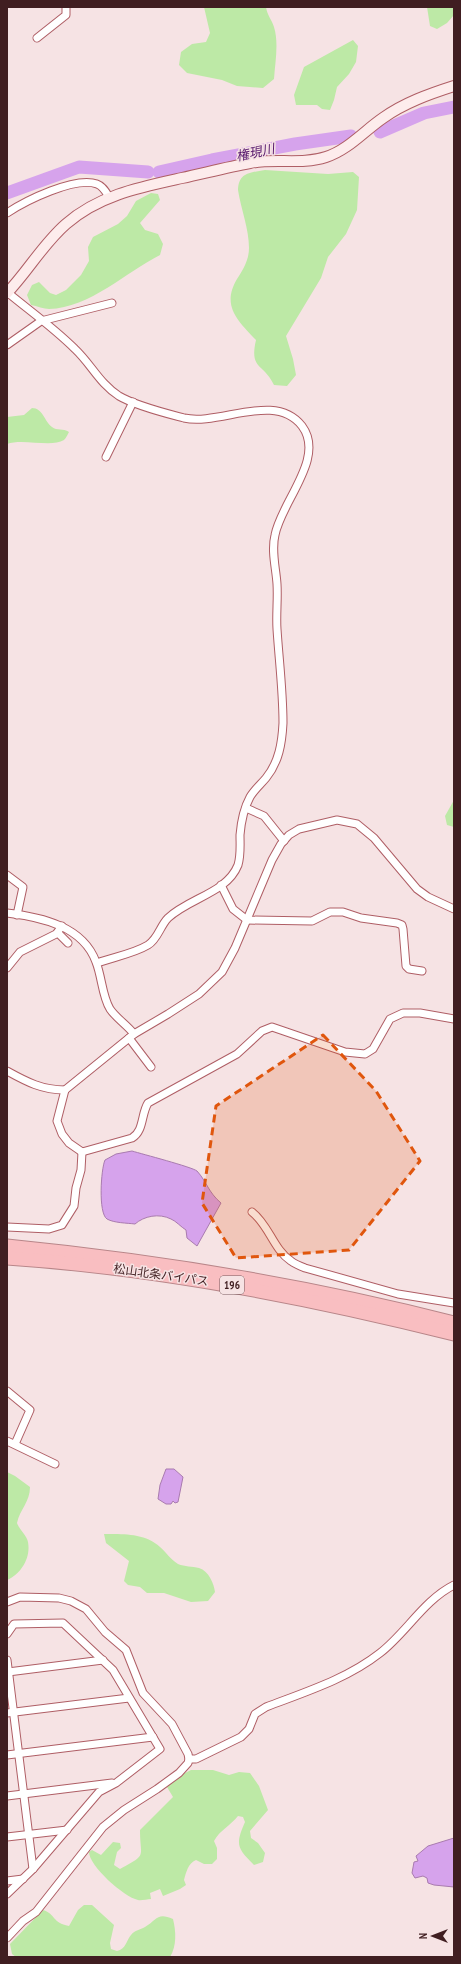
<svg xmlns="http://www.w3.org/2000/svg" width="461" height="1964" font-family="'PT Sans Narrow','Noto Sans JP',sans-serif">
<style>
.green{fill:#bde9a6}
.water{fill:#d6a3ec;stroke:#a97baf}
.lines{fill:none;stroke-linecap:round;stroke-linejoin:round}
.river{stroke:#d6a3ec;stroke-width:13}
.street-casing{stroke:#af5e65;stroke-width:9}
.secondary-casing{stroke:#af5e65;stroke-width:12}
.highway-casing{stroke:#b88689;stroke-width:15}
.street{stroke:#fff;stroke-width:7}
.secondary{stroke:#fdecec;stroke-width:10}
.highway{stroke:#f9bec1;stroke-width:13}
.marked{fill:#e0560d;fill-opacity:0.2;stroke:#e0560d;stroke-width:3;stroke-dasharray:8 5;stroke-linejoin:round}
.labels{text-anchor:middle;stroke-width:3;stroke-linejoin:round;paint-order:stroke}
.shield{fill:#f6e3e4;stroke:#77595c;stroke-width:1}
.shield-label{font-size:11px;font-weight:bold;fill:#401e21}
.street-label{font-size:12px;fill:#401e21;stroke:#f6e3e4}
.water-label{font-size:13px;font-style:italic;fill:#54146b;stroke:#f6e3e4}
</style>
<rect width="100%" height="100%" fill="#f6e3e4"/>
<g class="green">
<path d="M204,7H266C267,15 272,20 274,27C279,43 275,63 274,79L263,88L237,86L222,80L187,73L179,65L181,52L192,44L206,42L210,33Z"/>
<polygon points="427,7 454,7 454,15 447,23 437,29 430,26"/>
<polygon points="353,40 358,46 356,62 349,74 337,87 334,100 330,110 322,109 317,105 296,105 294,95 304,67"/>
<path d="M265,170L328,174L353,172L359,177L357,210L346,234L328,257L321,278L286,336L293,359L296,375L287,386L274,385C264,363 249,370 256,340C238,321 221,306 237,279C243,270 249,260 249,248C249,229 241,209 238,190C239,172 250,173 265,170Z"/>
<path d="M151,193L158,194L160,200L140,223L145,230L158,234L163,244L160,255C126,272 90,308 49,309C44,309 37,306 31,305L27,295L32,285L39,282L50,293L56,295L66,290L81,275L89,261L88,247L93,237L118,224L127,216L136,201Z"/>
<path d="M32,408C43,408 44,421 52,427C57,431 63,428 69,432C68,434 66,438 64,440C51,448 23,438 7,444V417L24,415Z"/>
<polygon points="454,800 454,827 447,825 445,816"/>
<path d="M7,1472L15,1476L30,1487C30,1502 20,1509 17,1523C19,1529 27,1536 28,1542C31,1558 21,1574 7,1580Z"/>
<path d="M104,1534C123,1534 145,1533 160,1547C167,1553 170,1559 178,1564C185,1567 192,1566 199,1568C209,1571 214,1584 215,1592L208,1601L191,1602L164,1593H147L140,1587L128,1585L124,1581L129,1561L106,1543Z"/>
<path d="M191,1770H213L229,1775L239,1772L250,1773L259,1786L268,1810L250,1831L251,1838L258,1843L265,1853L263,1862L254,1865C237,1848 235,1845 245,1822L243,1817L238,1816C230,1826 220,1830 214,1841L217,1848V1859L212,1864H204L196,1860C188,1863 186,1873 184,1880L186,1885L180,1889L163,1896L160,1889L150,1893L151,1899C147,1899 141,1901 138,1900C124,1897 89,1866 89,1852L92,1850L101,1855L113,1842L120,1843L121,1848L117,1852L114,1865L120,1869C148,1854 140,1858 140,1830L173,1797L167,1787L179,1776Z"/>
<path d="M84,1905H92L114,1925L110,1943L111,1949L117,1951C126,1949 126,1941 131,1935C135,1930 140,1930 145,1927C157,1920 157,1912 173,1919C176,1931 177,1946 170,1957H16L12,1954L10,1944L43,1910C56,1914 52,1923 69,1926L78,1910Z"/>
</g>
<g class="water">
<path d="M132,1151C142,1154 192,1167 197,1171C207,1182 208,1192 221,1203L197,1246L187,1238L186,1230C181,1227 176,1221 171,1219C159,1213 144,1216 135,1224C127,1223 114,1223 107,1219C98,1213 101,1169 105,1160L116,1154Z"/>
<polygon points="166,1469 174,1469 183,1477 178,1502 175,1503 173,1501 171,1504 166,1504 158,1499 160,1485"/>
<polygon points="454,1838 454,1887 434,1885 428,1883 427,1878 423,1876 415,1878 412,1873 414,1862 418,1861 416,1856 428,1846"/>
</g>
<g class="lines">
<g class="river">
<polyline points="380,132 424,113 454,107"/>
<polyline points="159,172 212,160 295,144 351,136"/>
<polyline points="7,193 79,167 148,172"/>
</g>
<g class="street-casing">
<g id="street">
<polyline points="37,38 66,15 66,7"/>
<path d="M7,213C25,201 75,176 97,184C103,186 106,192 109,197"/>
<path d="M7,292C30,311 54,328 75,349C91,364 100,384 119,396C136,406 165,413 184,418C220,426 275,391 302,426C326,458 281,502 275,535C271,551 276,568 277,584C278,599 276,614 277,629C279,660 283,691 283,723C282,743 279,762 266,778C261,784 254,790 250,797C244,808 241,823 240,835C240,845 241,855 238,865C227,893 189,898 168,918C160,926 158,939 148,945C133,954 113,957 97,963"/>
<polyline points="7,345 41,321 112,303"/>
<polyline points="106,457 133,402"/>
<polyline points="246,808 264,816 284,841"/>
<polyline points="7,875 23,887 17,915"/>
<polyline points="221,885 233,909 247,920 312,921 330,912 343,912 361,918 397,923 402,925 403,929 406,966 409,969 422,971"/>
<path d="M7,913C41,917 83,926 96,962C102,977 102,996 110,1009C116,1018 127,1025 134,1034"/>
<polyline points="58,933 68,943"/>
<polyline points="7,968 20,952 56,934 62,926"/>
<polyline points="129,1038 151,1067"/>
<path d="M7,1071C27,1082 42,1090 65,1090"/>
<polyline points="82,1152 69,1143 62,1134 57,1121 65,1090 134,1034 168,1014 199,994 222,972 235,948 272,860 281,844 289,835 299,829 337,820 357,824 374,838 417,889 428,897 454,909"/>
<path d="M82,1152L132,1138C144,1131 141,1114 148,1103L237,1054L262,1031L272,1027L345,1052L365,1054L373,1049L390,1019L403,1013H420L454,1019"/>
<path d="M252,1212C269,1225 273,1249 291,1261C295,1264 300,1266 305,1268L398,1294L454,1303"/>
<polyline points="7,1227 49,1229 62,1225 74,1206 76,1188 81,1170 82,1152"/>
<polyline points="7,1391 30,1410 15,1444"/>
<polyline points="7,1441 55,1464"/>
<polyline points="7,1602 20,1597 59,1598 71,1601 86,1609 105,1632 126,1650 143,1693 172,1724 188,1754 189,1759 188,1763 179,1773 157,1789 124,1810 103,1827 36,1912 23,1921 7,1938"/>
<polyline points="7,1634 14,1624 63,1623 113,1670 160,1749 116,1783 99,1792 33,1869 7,1894"/>
<polyline points="7,1660 33,1869"/>
<polyline points="8,1672 103,1660"/>
<polyline points="7,1713 129,1698"/>
<polyline points="7,1755 153,1737"/>
<path d="M189,1759H196L241,1737L249,1729L255,1714L266,1707C305,1692 347,1679 380,1653C406,1633 424,1600 454,1585"/>
<polyline points="7,1796 112,1783"/>
<polyline points="7,1837 67,1830"/>
<polyline points="7,1881 23,1879"/>
</g>
</g>
<g class="secondary-casing">
<path id="secondary" d="M7,293C28,271 43,244 66,224C99,195 141,187 182,178C205,173 228,167 250,163C275,158 302,165 326,157C348,150 364,131 383,118C404,103 429,94 454,86"/>
</g>
<g class="highway-casing">
<g id="highway">
<path d="M7,1246C158,1261 307,1285 454,1323"/>
<path d="M7,1258C158,1268 307,1297 454,1334"/>
</g>
</g>
<use href="#street" class="street"/>
<use href="#secondary" class="secondary"/>
<use href="#highway" class="highway"/>
</g>
<path class="marked" d="M323,1035L376,1091L420,1161L349,1250L236,1258L202,1203L216,1106Z"/>
<g class="labels">
<rect class="shield" x="220" y="1276" width="24" height="18" rx="3"/>
<g class="shield-label">
<text x="232" y="1289">196</text>
</g>
<g class="street-label">
<text transform="translate(161 1275) rotate(8)" y="4">松山北条バイパス</text>
</g>
<g class="water-label">
<text transform="translate(255 152) rotate(-12)" y="5">権現川</text>
</g>
</g>
<rect width="461" height="1964" fill="none" stroke="#401e21" stroke-width="16"/>
<g transform="translate(433 1936) rotate(270)" stroke="#f6e3e4" stroke-width="3" paint-order="stroke">
<path d="M0-3L7 15L0 10L-7 15Z" fill="#401e21"/>
<text y="-6" font-size="11" font-weight="bold" text-anchor="middle" fill="#401e21">N</text>
</g>
</svg>
